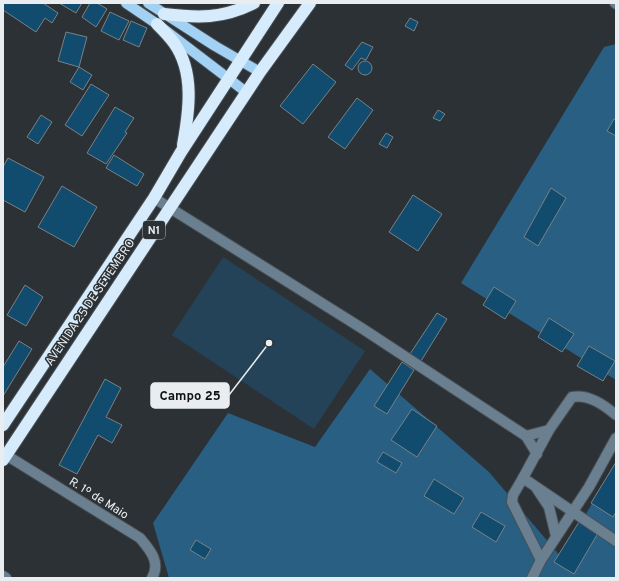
<svg xmlns="http://www.w3.org/2000/svg" width="619" height="581" font-family="Overpass,sans-serif">
<style>
.green{fill:#244359}
.forest{fill:#285f83}
.building{fill:#114b6e;stroke:#7a8185}
.lines{fill:none;stroke-linecap:round;stroke-linejoin:round}
.minor-casing{stroke:#494f53;stroke-width:12}
.major-casing{stroke:#494f53;stroke-width:12}
.highway-casing{stroke:#494f53;stroke-width:14}
.minor{stroke:#6a8091;stroke-width:10}
.major{stroke:#a2d1f4;stroke-width:10}
.highway{stroke:#d6ecfd;stroke-width:12}
.labels{text-anchor:middle;stroke-width:3;stroke-linejoin:round;paint-order:stroke}
.shield{fill:#2b3135;stroke:#b0b5b7;stroke-width:1}
.shield-label{font-size:11px;font-weight:bold;fill:#e9edef}
.street-label{font-size:12px;fill:#e9edef;stroke:#2b3135}
.leader{fill:none;stroke:#e9edef;stroke-width:1.5}
.callout-dot{fill:#e9edef;stroke:#2b3135;stroke-width:1.5}
.callout{fill:#e9edef;stroke:#e9edef;stroke-width:1.5}
.callout-label{font-size:13px;text-anchor:middle;font-weight:bold;fill:#111}
</style>
<rect width="100%" height="100%" fill="#2b3135"/>
<polygon class="green" points="223,257 365,351 314,429 172,335"/>
<g class="forest">
<polygon points="616,44 616,380 461,283 604,47"/>
<polygon points="370,369 489,472 561,557 616,462 616,578 169,578 153,523 228,413 315,447"/>
</g>
<g class="building">
<polygon points="3,3 43,3 58,13 52,23 45,18 36,32 3,10"/>
<polygon points="59,3 82,3 76,13"/>
<polygon points="90,3 97,3 107,9 96,27 82,17"/>
<polygon points="110,12 129,21 119,40 101,31"/>
<polygon points="410,18 418,22 414,31 405,26"/>
<polygon points="131,21 147,28 139,47 123,40"/>
<polygon points="66,32 87,37 79,67 58,61"/>
<polygon points="362,42 373,47 366,60 361,58 352,70 345,65"/>
<circle cx="365" cy="68" r="7"/>
<polygon points="313,64 336,82 303,124 280,106"/>
<polygon points="79,67 92,75 83,90 70,82"/>
<polygon points="91,84 109,95 82,136 65,125"/>
<polygon points="357,98 373,110 345,149 328,137"/>
<polygon points="115,107 134,118 125,132 127,133 106,164 87,153"/>
<polygon points="438,110 445,114 440,121 433,118"/>
<polygon points="41,115 52,122 38,144 27,137"/>
<polygon points="614,119 616,120 616,136 607,131"/>
<polygon points="386,133 393,137 387,148 379,144"/>
<polygon points="114,155 144,174 137,186 106,168"/>
<polygon points="8,158 44,177 25,212 3,200 3,167"/>
<polygon points="62,186 97,207 74,247 38,227"/>
<polygon points="551,188 566,198 538,246 524,237"/>
<polygon points="413,195 442,214 418,251 389,232"/>
<polygon points="25,285 43,297 26,326 7,315"/>
<polygon points="494,287 516,301 505,319 483,305"/>
<polygon points="437,313 447,319 421,361 410,354"/>
<polygon points="549,318 574,334 562,352 538,337"/>
<polygon points="19,341 32,349 3,396 3,367"/>
<polygon points="589,346 615,361 603,381 577,366"/>
<polygon points="402,362 414,370 387,414 374,406"/>
<polygon points="105,379 121,388 106,417 122,425 112,443 98,435 77,474 59,465"/>
<polygon points="412,409 437,426 417,457 391,440"/>
<polygon points="383,452 402,463 396,473 377,462"/>
<polygon points="616,462 616,512 613,517 591,503"/>
<polygon points="434,479 464,498 454,514 424,496"/>
<polygon points="481,512 505,526 496,542 472,527"/>
<polygon points="579,522 598,533 574,574 554,562"/>
<polygon points="196,540 211,549 205,559 190,550"/>
</g>
<g class="lines">
<g class="minor-casing">
<g id="minor">
<polyline points="615,3 616,4"/>
<polyline points="154,198 363,329 526,436 537,454"/>
<path d="M616,415C604,405 589,394 572,397L549,430L523,478L616,541"/>
<polyline points="526,436 549,430"/>
<path d="M6,455L140,538C150,550 161,562 152,578"/>
<polyline points="523,478 513,495 512,502 541,560"/>
<polyline points="537,489 549,507 556,536"/>
<polyline points="3,576 6,578"/>
<polyline points="532,578 541,560 589,487 616,438"/>
</g>
</g>
<g class="major-casing">
<g id="major">
<polyline points="126,3 157,24 246,92"/>
<polyline points="148,3 215,46 260,72"/>
</g>
</g>
<g class="highway-casing">
<g id="highway">
<path d="M164,14C198,18 222,19 254,3"/>
<path d="M157,24C163,30 169,36 174,43C195,72 189,112 183,145"/>
<polyline points="3,425 154,198 181,152 278,3"/>
<polyline points="3,460 260,72 310,3"/>
</g>
</g>
<use href="#minor" class="minor"/>
<use href="#major" class="major"/>
<use href="#highway" class="highway"/>
</g>
<g class="labels">
<rect class="shield" x="143" y="221" width="22" height="18" rx="3"/>
<g class="shield-label">
<text x="154" y="234">N1</text>
</g>
<g class="street-label">
<text transform="translate(90 302) rotate(-56)" y="4">AVENIDA 25 DE SETEMBRO</text>
<text transform="translate(99 498) rotate(32)" y="4">R. 1º de Maio</text>
</g>
</g>
<path class="leader" d="M269 343L229 395"/>
<circle class="callout-dot" cx="269" cy="343" r="4"/>
<rect class="callout" x="151" y="383" width="78" height="25" rx="4"/>
<g class="callout-label">
<text x="190" y="400">Campo 25</text>
</g>
<rect width="619" height="581" fill="none" stroke="#e9edef" stroke-width="8"/>
</svg>
